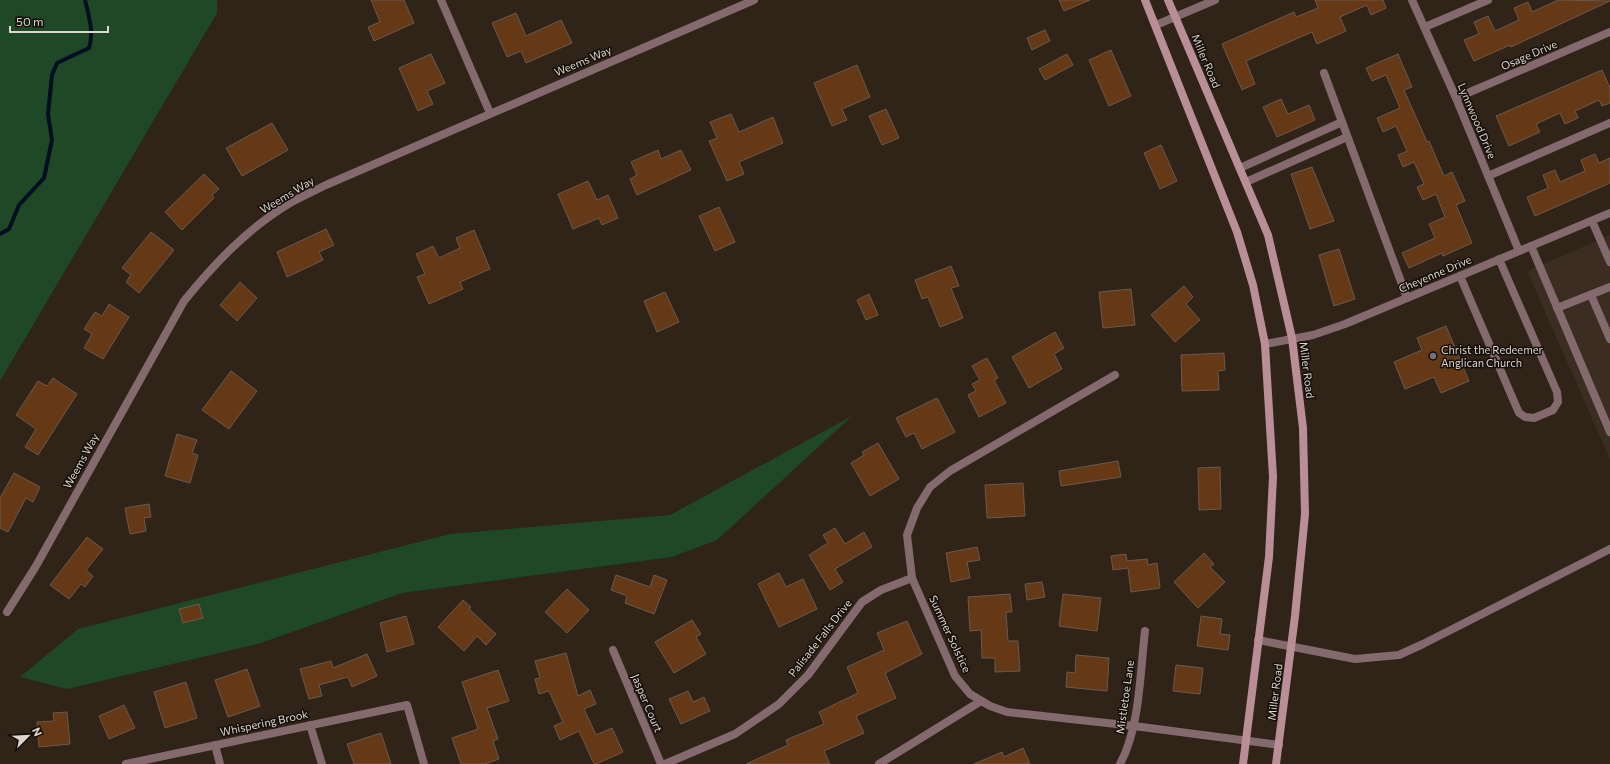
<svg xmlns="http://www.w3.org/2000/svg" width="1610" height="764" font-family="Commissioner,sans-serif">
<style>
.education{fill:#3c2d22}
.green{fill:#1e4826}
.lines{fill:none;stroke-linecap:round;stroke-linejoin:round}
.stream{stroke:#000e21;stroke-width:4}
.building{fill:#663916;stroke:#6a594e}
.service{stroke:#84696e;stroke-width:8}
.minor{stroke:#84696e;stroke-width:8}
.tertiary{stroke:#84696e;stroke-width:8}
.secondary{stroke:#ba8e96;stroke-width:8}
.worship-dot{fill:#6b7280;stroke:#130e09;stroke-width:1.5}
.labels{text-anchor:middle;stroke-width:3;stroke-linejoin:round;paint-order:stroke}
.street-label{font-size:11px;fill:#ded6ce;stroke:#130e09}
.poi-label{font-size:11px;fill:#ded6ce;stroke:#130e09;text-anchor:start}
</style>
<rect width="100%" height="100%" fill="#2f2417"/>
<polygon class="education" points="1610,235 1610,459 1527,271"/>
<g class="green">
<polygon points="0,0 217,0 217,13 0,381"/>
<polygon points="852,416 717,540 672,557 402,593 261,643 67,689 20,677 78,629 450,534 670,515"/>
</g>
<g class="lines">
<path class="stream" d="M0,234L9,229L19,205L44,178L52,140L48,114L52,75L57,63L89,48C94,32 89,17 85,0"/>
</g>
<g class="building">
<polygon points="371,0 404,0 414,23 374,41 368,27 380,22"/>
<polygon points="1059,0 1090,0 1064,11"/>
<polygon points="1315,0 1383,0 1386,8 1371,15 1367,5 1340,17 1346,31 1317,44 1312,32 1246,61 1255,84 1242,90 1222,44 1294,12 1296,17 1318,8"/>
<polygon points="1558,0 1610,1 1511,47 1510,45 1474,61 1464,40 1479,34 1474,22 1488,16 1495,31 1519,20 1514,8 1528,2 1532,12"/>
<polygon points="516,13 526,36 561,20 572,43 526,63 521,51 507,57 492,23"/>
<polygon points="1045,30 1050,41 1032,50 1027,38"/>
<polygon points="1111,50 1131,96 1109,106 1089,60"/>
<polygon points="431,54 445,83 427,91 433,104 418,111 399,68"/>
<polygon points="1067,54 1073,65 1045,80 1039,69"/>
<polygon points="1398,54 1412,87 1404,90 1427,142 1429,141 1444,176 1452,172 1465,201 1456,205 1472,243 1443,256 1442,253 1409,268 1402,253 1435,238 1429,224 1445,217 1436,194 1423,200 1417,187 1424,184 1414,162 1403,167 1398,155 1407,151 1396,126 1383,132 1377,118 1400,108 1386,75 1372,81 1366,68"/>
<polygon points="857,65 870,97 842,109 847,120 832,126 814,83"/>
<polygon points="1602,70 1610,88 1610,103 1602,106 1599,100 1575,111 1578,118 1565,124 1560,113 1536,124 1540,132 1509,146 1496,116"/>
<polygon points="1281,99 1288,114 1309,105 1315,120 1277,137 1263,107"/>
<polygon points="886,109 899,138 882,145 869,116"/>
<polygon points="731,114 739,132 773,117 783,143 739,162 744,174 727,181 709,141 717,138 710,122"/>
<polygon points="272,123 288,150 242,176 226,148"/>
<polygon points="1161,145 1177,181 1160,189 1144,153"/>
<polygon points="658,150 661,159 681,150 691,170 637,195 630,179 637,175 631,162"/>
<polygon points="1595,154 1599,163 1610,158 1610,183 1535,216 1527,197 1548,188 1543,175 1555,170 1560,182 1585,171 1581,160"/>
<polygon points="1312,167 1334,221 1310,229 1291,174"/>
<polygon points="204,174 219,189 212,195 214,198 182,230 165,212"/>
<polygon points="588,181 597,200 608,195 618,218 602,225 599,218 573,229 558,194"/>
<polygon points="719,207 735,242 715,251 699,216"/>
<polygon points="326,229 334,245 319,252 323,260 287,277 277,252"/>
<polygon points="474,230 490,269 460,282 463,289 429,304 417,277 425,274 416,254 433,246 439,258 460,248 456,238"/>
<polygon points="151,232 174,250 139,293 126,282 131,275 122,268"/>
<polygon points="1339,249 1355,299 1334,306 1319,255"/>
<polygon points="951,266 959,286 951,288 963,318 940,327 928,297 922,299 915,280"/>
<polygon points="240,282 257,298 237,321 220,305"/>
<polygon points="1184,286 1193,297 1186,304 1200,320 1175,342 1151,315"/>
<polygon points="1131,289 1135,325 1103,328 1099,292"/>
<polygon points="665,292 679,322 657,332 644,301"/>
<polygon points="869,294 878,315 866,320 857,300"/>
<polygon points="109,304 129,317 103,359 84,348 92,334 84,329 95,312 102,316"/>
<polygon points="1446,326 1469,381 1441,393 1434,377 1405,389 1394,362 1422,350 1417,338"/>
<polygon points="1055,332 1064,348 1054,354 1062,369 1029,388 1012,357"/>
<polygon points="1224,353 1225,370 1218,371 1219,390 1182,391 1181,355"/>
<polygon points="987,358 998,378 994,380 1006,403 979,417 968,395 976,391 972,384 980,380 972,366"/>
<polygon points="231,371 257,391 229,429 202,410"/>
<polygon points="53,378 77,394 38,455 25,447 36,429 16,415 38,381 47,386"/>
<polygon points="937,398 955,432 922,449 914,433 906,437 896,418"/>
<polygon points="177,434 197,440 192,453 198,455 190,483 165,476"/>
<polygon points="878,443 899,479 870,496 851,463 864,455 862,452"/>
<polygon points="1118,461 1121,477 1061,486 1059,471"/>
<polygon points="1220,467 1221,509 1199,510 1198,468"/>
<polygon points="14,473 40,487 33,502 26,498 8,532 0,528 0,498"/>
<polygon points="1023,483 1025,516 987,518 985,485"/>
<polygon points="149,504 151,517 144,518 146,531 130,534 125,508"/>
<polygon points="835,528 845,544 864,532 872,547 835,569 843,582 830,590 809,555 828,543 823,535"/>
<polygon points="87,537 103,549 86,570 93,576 85,587 81,584 69,599 50,585"/>
<polygon points="977,547 980,560 967,562 970,578 951,582 946,553"/>
<polygon points="1204,553 1214,564 1210,567 1225,582 1198,608 1174,582"/>
<polygon points="1126,554 1127,561 1147,559 1148,565 1157,563 1160,588 1131,592 1128,568 1113,570 1111,556"/>
<polygon points="779,573 786,587 803,579 817,609 779,627 758,584"/>
<polygon points="616,575 650,587 654,575 667,580 654,614 625,603 627,596 611,590"/>
<polygon points="1042,582 1045,597 1027,600 1025,584"/>
<polygon points="567,589 589,610 567,633 545,612"/>
<polygon points="1010,594 1012,612 1006,612 1008,641 1018,641 1020,671 995,672 995,658 982,658 981,630 970,631 968,597"/>
<polygon points="1063,594 1101,598 1097,631 1059,626"/>
<polygon points="463,600 471,607 469,609 496,634 486,645 477,636 464,651 438,627"/>
<polygon points="199,604 203,618 183,623 179,609"/>
<polygon points="406,616 414,644 387,652 380,623"/>
<polygon points="1201,616 1222,619 1220,634 1230,635 1228,650 1197,646"/>
<polygon points="692,620 701,634 696,637 706,654 674,673 655,642"/>
<polygon points="907,621 922,654 885,673 896,698 856,716 864,733 824,751 830,764 746,764 788,745 786,740 824,724 819,712 858,693 847,667 884,650 877,633"/>
<polygon points="566,653 578,696 590,690 596,704 584,709 596,735 612,728 623,752 596,764 594,764 579,731 560,740 554,726 563,722 549,691 539,694 535,679 540,678 535,661"/>
<polygon points="367,654 377,676 352,687 348,677 319,685 322,696 309,699 300,669 331,661 333,668"/>
<polygon points="1076,655 1109,658 1107,691 1066,687 1067,672 1075,673"/>
<polygon points="1176,665 1203,668 1200,694 1173,691"/>
<polygon points="247,669 260,706 228,717 215,680"/>
<polygon points="498,670 509,701 487,708 498,739 493,741 499,759 485,764 461,764 452,738 478,729 462,682"/>
<polygon points="186,682 197,718 165,728 154,692"/>
<polygon points="688,691 693,702 704,697 710,711 681,724 669,699"/>
<polygon points="124,705 135,728 109,739 99,716"/>
<polygon points="67,712 70,744 39,747 37,722 54,721 53,713"/>
<polygon points="381,733 391,764 354,764 347,744"/>
<polygon points="1023,748 1030,764 974,764 1002,752 1004,757"/>
</g>
<g class="lines">
<g class="service">
<polyline points="1425,27 1488,0"/>
<polyline points="1488,176 1610,123"/>
<polyline points="1592,221 1610,262"/>
<polyline points="1531,246 1610,432"/>
<polyline points="1460,276 1519,413 1525,417 1534,418 1553,410 1558,402 1557,392 1499,259"/>
<polyline points="1591,295 1610,339"/>
<polyline points="1557,308 1610,287"/>
<polyline points="1258,640 1355,659 1399,655 1423,644 1610,549"/>
<polyline points="310,725 322,764"/>
<polyline points="879,764 981,701"/>
</g>
<g class="minor">
<polyline points="441,0 490,113"/>
<polyline points="1412,0 1456,98 1519,251"/>
<polyline points="1324,73 1407,298"/>
<polyline points="1456,98 1610,32"/>
<polyline points="1240,168 1342,122"/>
<polyline points="1246,182 1347,137"/>
<polyline points="1265,344 1313,335 1345,324 1610,213"/>
<polyline points="1115,375 950,471 930,487 917,508 907,535 912,578 955,676 970,694 990,706 1007,712 1134,726 1279,745"/>
<path d="M7,612L36,566L184,301C215,263 248,228 290,203C302,196 314,191 326,185L754,0"/>
<polyline points="613,650 661,764"/>
<polyline points="215,745 220,764"/>
<polyline points="126,764 407,705 424,764"/>
<polyline points="665,764 735,734 779,704 808,675 862,602 881,590 912,578"/>
<path d="M1120,764C1140,728 1140,672 1145,631"/>
</g>
<polyline class="tertiary" points="1156,25 1215,0"/>
<g class="secondary">
<polyline points="1145,0 1237,232 1253,285 1265,344 1273,477 1269,557 1243,764"/>
<polyline points="1168,0 1268,235 1292,338 1303,428 1305,514 1295,616 1276,764"/>
</g>
</g>
<circle class="worship-dot" cx="1433" cy="356" r="4"/>
<g class="labels">
<g class="street-label">
<text transform="translate(1529 55) rotate(-23)" y="4">Osage Drive</text>
<text transform="translate(583 61) rotate(-23)" y="4">Weems Way</text>
<text transform="translate(1206 61) rotate(67)" y="4">Miller Road</text>
<text transform="translate(1477 121) rotate(67)" y="4">Lynnwood Drive</text>
<text transform="translate(287 195) rotate(-31)" y="4">Weems Way</text>
<text transform="translate(1435 274) rotate(-23)" y="4">Cheyenne Drive</text>
<text transform="translate(1307 370) rotate(83)" y="4">Miller Road</text>
<text transform="translate(81 461) rotate(-61)" y="4">Weems Way</text>
<text transform="translate(950 634) rotate(65)" y="4">Summer Solstice</text>
<text transform="translate(820 638) rotate(-52)" y="4">Palisade Falls Drive</text>
<text transform="translate(1275 692) rotate(-83)" y="4">Miller Road</text>
<text transform="translate(1125 697) rotate(-82)" y="4">Mistletoe Lane</text>
<text transform="translate(647 703) rotate(67)" y="4">Jasper Court</text>
<text transform="translate(264 723) rotate(-12)" y="4">Whispering Brook</text>
</g>
<g class="poi-label">
<text x="1441" y="354">Christ the Redeemer<tspan x="1441" dy="13">Anglican Church</tspan></text>
</g>
</g>
<g transform="translate(28 736) rotate(66)" stroke="#130e09" stroke-width="3" paint-order="stroke">
<path d="M0-3L7 15L0 10L-7 15Z" fill="#ded6ce"/>
<text y="-6" font-size="11" font-weight="bold" text-anchor="middle" fill="#ded6ce">N</text>
</g>
<path d="M10 26v6h98v-6" fill="none" stroke="#ded6ce" stroke-width="2"/>
<text x="16" y="26" font-size="12" fill="#ded6ce" stroke="#130e09" stroke-width="3" paint-order="stroke">50 m</text>
</svg>
